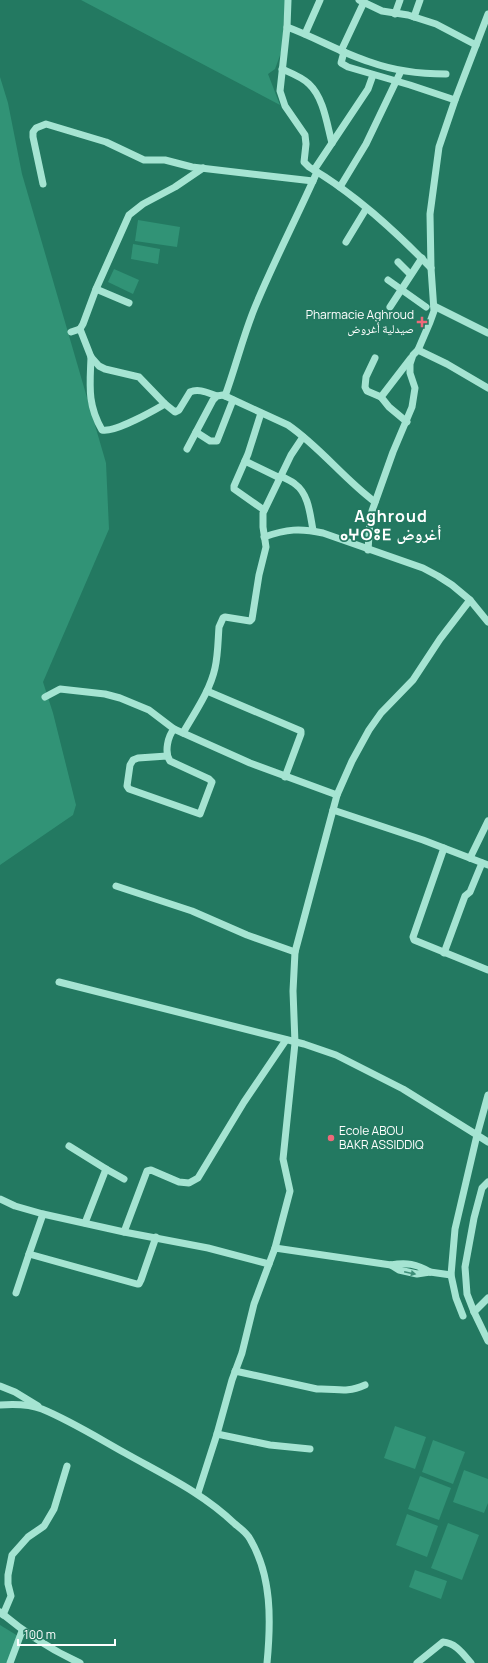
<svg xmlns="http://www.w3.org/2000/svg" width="488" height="1663" font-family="Manrope,'Noto Naskh Arabic','Noto Sans Tifinagh',sans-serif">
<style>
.green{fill:#319376}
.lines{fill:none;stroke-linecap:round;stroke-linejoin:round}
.minor{stroke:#a5e4d2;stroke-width:7}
.oneway{fill:#3d8e78}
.poi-dot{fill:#ef697a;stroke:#237961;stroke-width:1.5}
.labels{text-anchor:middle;stroke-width:3.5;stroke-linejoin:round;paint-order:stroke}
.poi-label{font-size:12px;fill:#fff;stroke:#237961;text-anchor:end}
.district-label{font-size:16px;font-weight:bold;letter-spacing:1px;fill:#fff;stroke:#237961}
</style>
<rect width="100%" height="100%" fill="#237961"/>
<g class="green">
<polygon points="81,0 285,0 282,50 275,69 268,74 280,105"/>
<polygon points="0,77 8,103 22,174 106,463 109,529 43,682 53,713 76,805 73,815 0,865"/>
<polygon points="138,220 180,227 177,247 135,241"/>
<polygon points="133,244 160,249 158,264 131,259"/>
<polygon points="114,269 139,280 133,294 108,282"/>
<polygon points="395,1426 426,1437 415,1469 384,1458"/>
<polygon points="433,1440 465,1452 453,1484 422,1472"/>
<polygon points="464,1470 488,1479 488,1503 484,1513 453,1502"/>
<polygon points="420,1476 451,1488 439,1520 408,1509"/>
<polygon points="407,1514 438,1526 427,1557 396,1545"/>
<polygon points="448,1523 479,1535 462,1580 431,1568"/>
<polygon points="415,1570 447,1581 441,1599 409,1587"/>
<polygon points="0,1625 18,1636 9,1663 0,1663"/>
</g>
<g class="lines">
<g class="minor">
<path d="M288,0L287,27L280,91L285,106L305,135L306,144L304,162L309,167C354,193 394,230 431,268"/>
<polyline points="359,0 382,11 408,15 436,24 476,45"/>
<polyline points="395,14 400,0"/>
<polyline points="414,17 420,0"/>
<path d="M287,27C315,37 341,53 370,62C395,71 420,74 446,74"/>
<polyline points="305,34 320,0"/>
<polyline points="341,51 364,2"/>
<polyline points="344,52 341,63 348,67 410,85 455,100"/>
<path d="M282,69C291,73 302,77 309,84C324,98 327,125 332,143"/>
<polyline points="314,170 368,89 373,75"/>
<polyline points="43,184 33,137 33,132 36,128 46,124 106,142 144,160 165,160 192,167 313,181"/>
<polyline points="340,187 366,144 401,71"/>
<polyline points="346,242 366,209"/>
<polyline points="398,262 410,274"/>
<polyline points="388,280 426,307"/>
<polyline points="96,289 129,303"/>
<polyline points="434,306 488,333"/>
<polyline points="390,307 422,258"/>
<path d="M80,329L91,357L99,366L105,369L139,377L165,404L175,412L179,410L190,392C199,388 208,393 217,396"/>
<polyline points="71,332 80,329 83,324 96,289 129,215 143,204 175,187 203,168"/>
<polyline points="418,350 447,364 488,388"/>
<path d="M91,357C90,385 87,404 102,430C114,433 153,411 165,404"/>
<polyline points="375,358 366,377 365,387 367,391 381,397"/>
<path d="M225,396C236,366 243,336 255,307C274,261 297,217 317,172"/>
<polyline points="261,413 248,454 234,486 234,489 264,510"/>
<polyline points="407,422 389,407 381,397 411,358"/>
<polyline points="196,432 210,441 217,441 233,400"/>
<path d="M187,449L213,400L217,396L223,395L288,425C320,447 344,479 375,502"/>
<polyline points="245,461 280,478"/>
<path d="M281,476C286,479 291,481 295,484C309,494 310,515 313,530"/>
<path d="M264,537C287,529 300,528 323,533L423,568L438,576L452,585L470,600L488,622"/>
<polyline points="368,550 370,521 372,511 393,452 412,407 415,388 410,373 410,364 413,355 418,350 430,322 434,311 431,268 430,214 439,147 455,100 488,14"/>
<polyline points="207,691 301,731 301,734 285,777"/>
<polyline points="45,697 60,689 105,694 120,698 149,710 174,729 250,763 337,795"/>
<path d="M183,733C195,712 210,691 215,668C218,655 218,640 219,627L223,618L225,617L250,621L252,619L259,575L266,547L263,527V513L291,455L303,437"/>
<path d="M167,756L138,758L133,760L130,765L127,786L129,789L200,814L212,782L209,779L170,761C164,752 168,736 174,729"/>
<polyline points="333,810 423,840 488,865"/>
<polyline points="444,848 413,937 414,940 488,970"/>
<polyline points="470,858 488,821"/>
<polyline points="116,886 192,911 247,935 295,952"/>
<polyline points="444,953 465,896 470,892 482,863"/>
<polyline points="59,982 304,1044 336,1055 403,1089 477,1135 488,1095"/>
<polyline points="69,1146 106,1169 124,1179"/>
<polyline points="488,1182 482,1188 474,1218 465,1267 467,1294 474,1312 488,1341"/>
<polyline points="0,1199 15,1206 43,1214 124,1232 208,1248 269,1264"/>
<polyline points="43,1214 29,1254 137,1284 139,1284 141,1280 156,1237"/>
<polyline points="85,1223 106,1169"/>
<polyline points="124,1232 147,1171 151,1170 179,1182 189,1183 198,1178 244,1102 286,1040"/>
<polyline points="275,1248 290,1191 283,1159 295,1043 293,991 295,952 337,795 352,761 369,730 381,713 413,680 440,639 470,600"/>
<polyline points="391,1265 399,1270 417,1274 430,1272 451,1275"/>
<polyline points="16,1293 29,1254"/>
<polyline points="474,1312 488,1298"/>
<polyline points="463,1316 456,1298 451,1275 455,1229 477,1135 488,1142"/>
<path d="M235,1371L317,1389C338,1388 344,1394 365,1385"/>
<polyline points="0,1386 15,1392 38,1406"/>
<path d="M0,1405C14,1404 29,1404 42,1409C71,1421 98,1438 125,1453C164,1475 203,1493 235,1524C240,1528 247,1533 250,1539C272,1576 271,1621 267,1663"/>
<polyline points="217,1434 270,1445 310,1449"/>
<path d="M198,1493L217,1434L232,1380L242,1353L254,1304L275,1248L391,1265C406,1262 417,1264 430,1272"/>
<path d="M0,1612C25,1633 51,1650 80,1663"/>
<polyline points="3,1615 11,1596 8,1584 8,1575 12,1555 28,1537 44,1526 54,1509 67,1466"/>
<polyline points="10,1663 22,1631"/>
<path d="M417,1663L443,1642C456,1643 463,1654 471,1663"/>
</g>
</g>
<defs><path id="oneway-solid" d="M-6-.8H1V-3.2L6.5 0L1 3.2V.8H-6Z"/></defs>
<use class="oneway" href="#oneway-solid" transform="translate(410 1273) rotate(12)"/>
<g class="poi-dot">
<path d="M420 316h4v4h4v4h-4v4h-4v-4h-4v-4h4z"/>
<circle cx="331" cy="1138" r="4"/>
</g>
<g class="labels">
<g class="poi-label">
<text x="414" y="319">Pharmacie Aghroud<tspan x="414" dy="14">صيدلية أغروض</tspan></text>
<text x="339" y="1135" text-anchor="start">Ecole ABOU<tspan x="339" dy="14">BAKR ASSIDDIQ</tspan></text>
</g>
<g class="district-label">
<text x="391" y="522">Aghroud<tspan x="391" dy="18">ⴰⵖⵔⵓⴹ أغروض</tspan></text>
</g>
</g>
<path d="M18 1639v6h97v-6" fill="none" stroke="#ffffff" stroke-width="2"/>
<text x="24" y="1639" font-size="12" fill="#ffffff" stroke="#237961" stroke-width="3" paint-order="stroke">100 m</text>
</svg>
